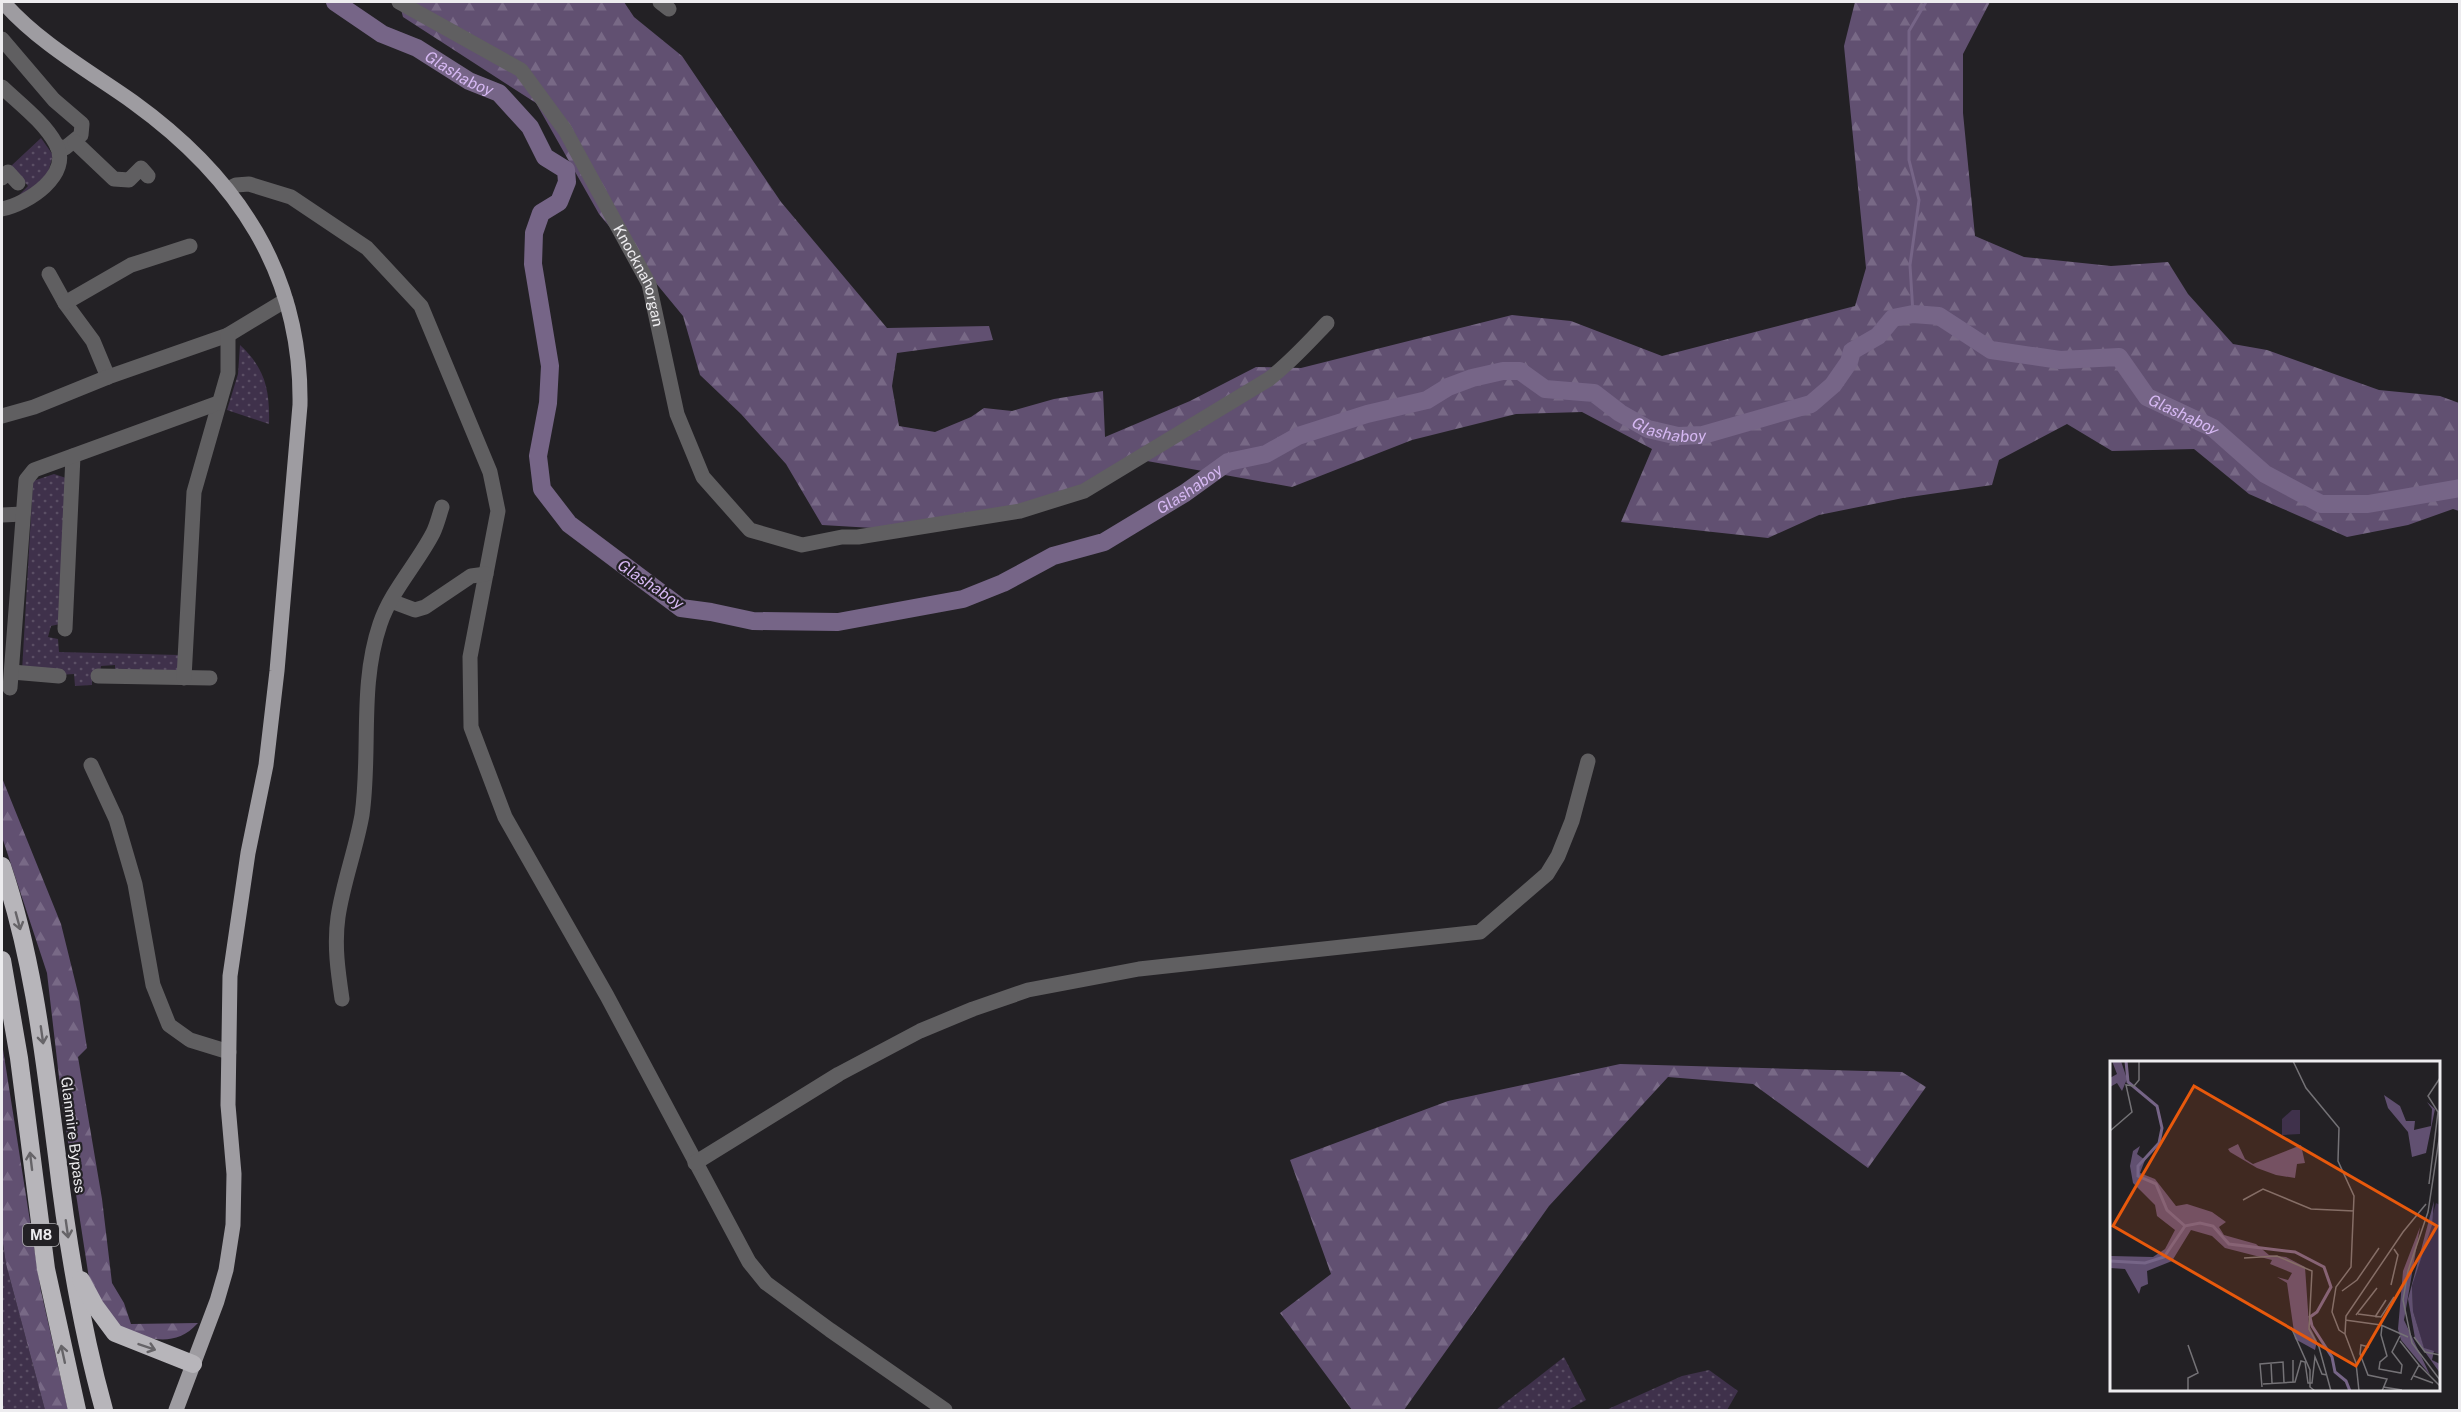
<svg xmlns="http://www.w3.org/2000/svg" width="2461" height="1412" font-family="'Public Sans',sans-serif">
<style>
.grass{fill:url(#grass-dots)}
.forest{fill:url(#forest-firs)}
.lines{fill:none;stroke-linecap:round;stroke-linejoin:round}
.stream{stroke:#766587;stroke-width:3}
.river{stroke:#766587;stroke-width:18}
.minor{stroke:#605f61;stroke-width:15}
.major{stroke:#9e9ca1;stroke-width:15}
.highway{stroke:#b7b5ba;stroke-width:18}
.oneway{stroke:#666468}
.labels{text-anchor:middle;stroke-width:4.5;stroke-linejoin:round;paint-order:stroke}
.shield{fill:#232125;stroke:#b0afb2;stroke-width:1.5}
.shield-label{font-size:14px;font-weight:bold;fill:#edecef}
.street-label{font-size:15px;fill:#edecef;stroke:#232125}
.water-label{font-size:16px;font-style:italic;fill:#d6b8f3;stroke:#232125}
.inset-river{fill:none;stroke:#766587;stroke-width:3}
.inset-road{fill:none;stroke:#747276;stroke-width:1.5}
.view{fill:#e8590c;fill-opacity:0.15;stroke:#e8590c;stroke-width:3}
.inset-edge{fill:none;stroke:#edecef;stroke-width:3}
</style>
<defs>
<pattern id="grass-dots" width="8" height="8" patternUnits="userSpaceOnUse" patternTransform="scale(1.5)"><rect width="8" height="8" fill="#3f314b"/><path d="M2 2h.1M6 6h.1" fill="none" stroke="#5b4f65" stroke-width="1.8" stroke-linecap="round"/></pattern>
<pattern id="forest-firs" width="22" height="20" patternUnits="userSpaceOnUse" patternTransform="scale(1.5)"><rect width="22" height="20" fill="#615071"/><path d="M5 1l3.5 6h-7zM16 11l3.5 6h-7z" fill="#786986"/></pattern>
</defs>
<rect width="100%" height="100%" fill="#232125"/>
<g class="grass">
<polygon points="41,138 53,155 46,180 13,201 28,186 11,166"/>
<path d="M240,345C265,368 270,390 269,424L227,410L238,374Z"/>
<polygon points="54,474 66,478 60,624 51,626 48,637 58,639 59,652 180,655 179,675 115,674 115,665 101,666 100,674 92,677 92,685 75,686 74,674 28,677 22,671 33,481"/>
<polygon points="2,1237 6,1264 45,1410 2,1410"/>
<polygon points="1564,1357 1586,1400 1568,1410 1496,1410"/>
<polygon points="1709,1370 1738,1391 1727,1410 1606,1410 1682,1376"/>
</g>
<g class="forest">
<polygon points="399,2 624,2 634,17 682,56 781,202 887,328 989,326 993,340 897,353 892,386 899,426 935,432 971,417 984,408 1012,411 1054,399 1103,391 1105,437 1190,401 1256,367 1301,368 1512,315 1571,321 1662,356 1855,306 1866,268 1844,46 1855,2 1990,2 1963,54 1963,113 1975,236 2024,257 2111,266 2168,262 2188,294 2233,344 2267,350 2379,390 2440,396 2459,403 2459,511 2453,509 2408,525 2347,537 2249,494 2194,449 2112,451 2067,424 1999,460 1992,485 1903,498 1819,515 1768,538 1621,522 1652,449 1582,412 1516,414 1412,440 1292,487 1147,461 1068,503 890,529 822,525 786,464 741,414 700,375 683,316 599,214 536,103 403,17"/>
<path d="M2,778L61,924L79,997L87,1048L78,1057L102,1199L112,1283L124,1303L131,1324L198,1323C176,1347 155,1339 126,1334L90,1285L62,1103L47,973L2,837Z"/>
<polygon points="2,1043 41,1291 68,1410 45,1410 6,1264 2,1237"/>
<polygon points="1620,1064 1902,1072 1926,1087 1868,1168 1753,1084 1668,1077 1549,1206 1404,1410 1352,1410 1280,1313 1331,1274 1290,1160 1448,1101"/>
</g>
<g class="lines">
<polyline class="stream" points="1913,314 1910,265 1919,200 1909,160 1909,31 1926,2"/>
<path class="river" id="s1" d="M335,2L382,34L417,48L469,81L499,93L530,127L545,157L566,170L567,182L559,202L541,213L534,233L533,264L550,366L548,403L538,456L542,489L569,524L681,608L711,612L753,621L838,622L963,599L1003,583L1053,556L1104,542L1185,493L1228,462L1266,454L1298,436L1367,414L1427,400L1448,387L1472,378L1503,371H1520L1545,389L1594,393L1620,413L1648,429L1678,436L1703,435L1811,404L1833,385L1849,362L1852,351L1878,336L1893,318L1913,314L1939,316L1991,350L2060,360L2119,357L2147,397L2213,428L2265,474L2321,504H2368L2460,488"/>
<g class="minor">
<path id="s2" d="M399,2L521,70L565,130L649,284L677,414L703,477L750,530L802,545L842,537H858L1020,511L1084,491L1269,379C1291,362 1308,343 1327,323"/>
<polyline points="660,2 669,9"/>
<polyline points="2,39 54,100 82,124 81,135 65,148 57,146"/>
<path d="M2,87C20,104 44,122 56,144C73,175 27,204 2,209"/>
<polyline points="75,142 114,179 129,180 141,168 148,176"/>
<polyline points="2,178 8,172 18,183"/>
<polyline points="228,189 236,185 249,184 291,197 367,248 421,306 490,472 498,511 470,657 471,727 505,817 607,996 749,1262 766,1283 830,1330 945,1410"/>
<polyline points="49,274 65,303 93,341 108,377"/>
<polyline points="65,303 131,265 190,246"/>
<polyline points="2,416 34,407 108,377 228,335 286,300"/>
<polyline points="2,515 23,514"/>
<polyline points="391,601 415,610 425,607 471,576 486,574"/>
<polyline points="65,629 73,456"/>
<polyline points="12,672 59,676"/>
<polyline points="98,676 210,678"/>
<polyline points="184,678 194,492 228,373 228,335"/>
<polyline points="10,688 26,480 34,470 218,403"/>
<polyline points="91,765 116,819 135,884 153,985 169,1025 190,1040 229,1052"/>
<path d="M342,999C338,972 334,945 338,917C343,883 356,849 362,815C371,751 359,686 380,624C391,591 417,564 433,533C437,525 439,516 442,507"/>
<polyline points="695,1163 839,1074 920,1031 973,1009 1028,990 1139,969 1480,932 1547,874 1558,856 1572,821 1588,761"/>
</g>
<path class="major" d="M3,2C39,43 89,71 133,102C237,177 302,273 300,405L277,671L266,765L248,853L230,976L228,1105L234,1174L233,1225L226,1270L217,1301L176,1410"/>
<g class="highway">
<path d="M2,866C34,961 44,1056 57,1156C67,1241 81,1327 104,1410"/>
<polyline points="2,960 19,1058 46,1269 77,1410"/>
<polyline points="81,1280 95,1306 115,1333 193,1364"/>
</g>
</g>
<defs><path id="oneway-shaft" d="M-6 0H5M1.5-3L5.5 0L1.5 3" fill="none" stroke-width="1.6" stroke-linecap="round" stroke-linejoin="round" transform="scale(1.5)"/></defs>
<g class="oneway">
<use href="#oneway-shaft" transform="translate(18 921) rotate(75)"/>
<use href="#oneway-shaft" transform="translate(42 1035) rotate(82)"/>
<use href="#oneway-shaft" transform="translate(31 1161) rotate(-97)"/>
<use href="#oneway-shaft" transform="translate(67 1229) rotate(82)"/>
<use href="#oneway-shaft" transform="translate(147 1347) rotate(19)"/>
<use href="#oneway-shaft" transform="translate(63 1354) rotate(-102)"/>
</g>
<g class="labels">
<rect class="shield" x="23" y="1224" width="36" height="22" rx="4.5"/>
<g class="shield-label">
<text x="41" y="1240">M8</text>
</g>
<g class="street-label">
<text dy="5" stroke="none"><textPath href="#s2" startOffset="378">Knocknahorgan</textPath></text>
<text transform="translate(73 1135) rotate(83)" y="5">Glanmire Bypass</text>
</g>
<g class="water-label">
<text dy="6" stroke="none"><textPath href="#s1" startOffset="144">Glashaboy</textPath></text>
<text dy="6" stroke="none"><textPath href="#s1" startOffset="2468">Glashaboy</textPath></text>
<text dy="6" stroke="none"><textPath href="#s1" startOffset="1872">Glashaboy</textPath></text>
<text dy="6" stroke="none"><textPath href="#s1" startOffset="1350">Glashaboy</textPath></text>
<text transform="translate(651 584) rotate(34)" y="6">Glashaboy</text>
</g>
</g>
<g transform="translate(2110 1061)">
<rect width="330" height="330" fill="#232125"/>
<path d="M182,49H190V73L172,74V58ZM326,142L330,144V293L314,288L303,250L302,225Z" fill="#3f314b"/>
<path d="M2,0H11L17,18L12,30L7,22L0,26V17L7,13ZM274,34L290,45L296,60H305L304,69L321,65L322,48L317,41L325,48L316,92L302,96L298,71L278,47ZM128,83L135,98L143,103L191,84L195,102L187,103L185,117L166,114L147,107L120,91L118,88ZM30,85L27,93L35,99L30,112L45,118L66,145L77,143L102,151L116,161L109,166L114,174L146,183L159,194L176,196L195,206L199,264L207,280L205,289L185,278L177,222L167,216L178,219L182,212L160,203L162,199L115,187L102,175L81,169L62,200L37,210L38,223L31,226L29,233L15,208L0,207L1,195L43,196L55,188L65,169L47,155L45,144L23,122L20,105L23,90ZM324,140L322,164L302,225L303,250L314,287L324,290L322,299L330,303V312L305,277L298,238ZM310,166L294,259L320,314L291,279L288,268L293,210Z" fill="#615071"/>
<path class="inset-river" d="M16,0L18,21L47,45L52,67L49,82L28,105V115L46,123L57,149L75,165L90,162L103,165L119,183L185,191L214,206L221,226L207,251L200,256L202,265L222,296L225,311L236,320L240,330M0,200L35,202L54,196L75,165"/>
<path class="inset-road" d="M183,0L196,27L229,67L228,100L244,135L241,206L226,226L222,251L229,269L235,273M0,70L22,51L16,24L24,25L29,19V0M330,72L318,151L298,210L293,239L302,282L330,319M319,123L328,51L318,35L330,17M133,139L153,128L201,148L244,150M134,197L167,195L202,210L199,268L209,286L221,330M281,224L288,194L284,188M232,230L247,219L269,187M248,253L271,256L284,236M246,254L267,227M265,256L276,239M235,259L271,264L298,276M272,265L271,274L277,295L270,301L269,308L291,312L292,304L282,291L290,275M181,266L200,309V326L205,330M304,276L315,291L330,294M290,280L309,304L301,319M259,286L251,284L250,293L258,314L277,318L272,330M183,299V321M161,302L162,322M309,304L330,325M304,315L323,322M153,323L185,321L191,300L195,301L198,322H202L205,296L212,313L217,314M152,326L150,303L173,301L174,322M273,326L292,329M78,330V317L88,312L78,284M249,330L246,302L235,273L236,255L293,171L316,143"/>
<path class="view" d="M84,25L327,165L246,305L3,165Z"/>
<rect width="330" height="330" class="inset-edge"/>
</g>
<rect width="2461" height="1412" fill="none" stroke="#edecef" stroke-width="6"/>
</svg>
